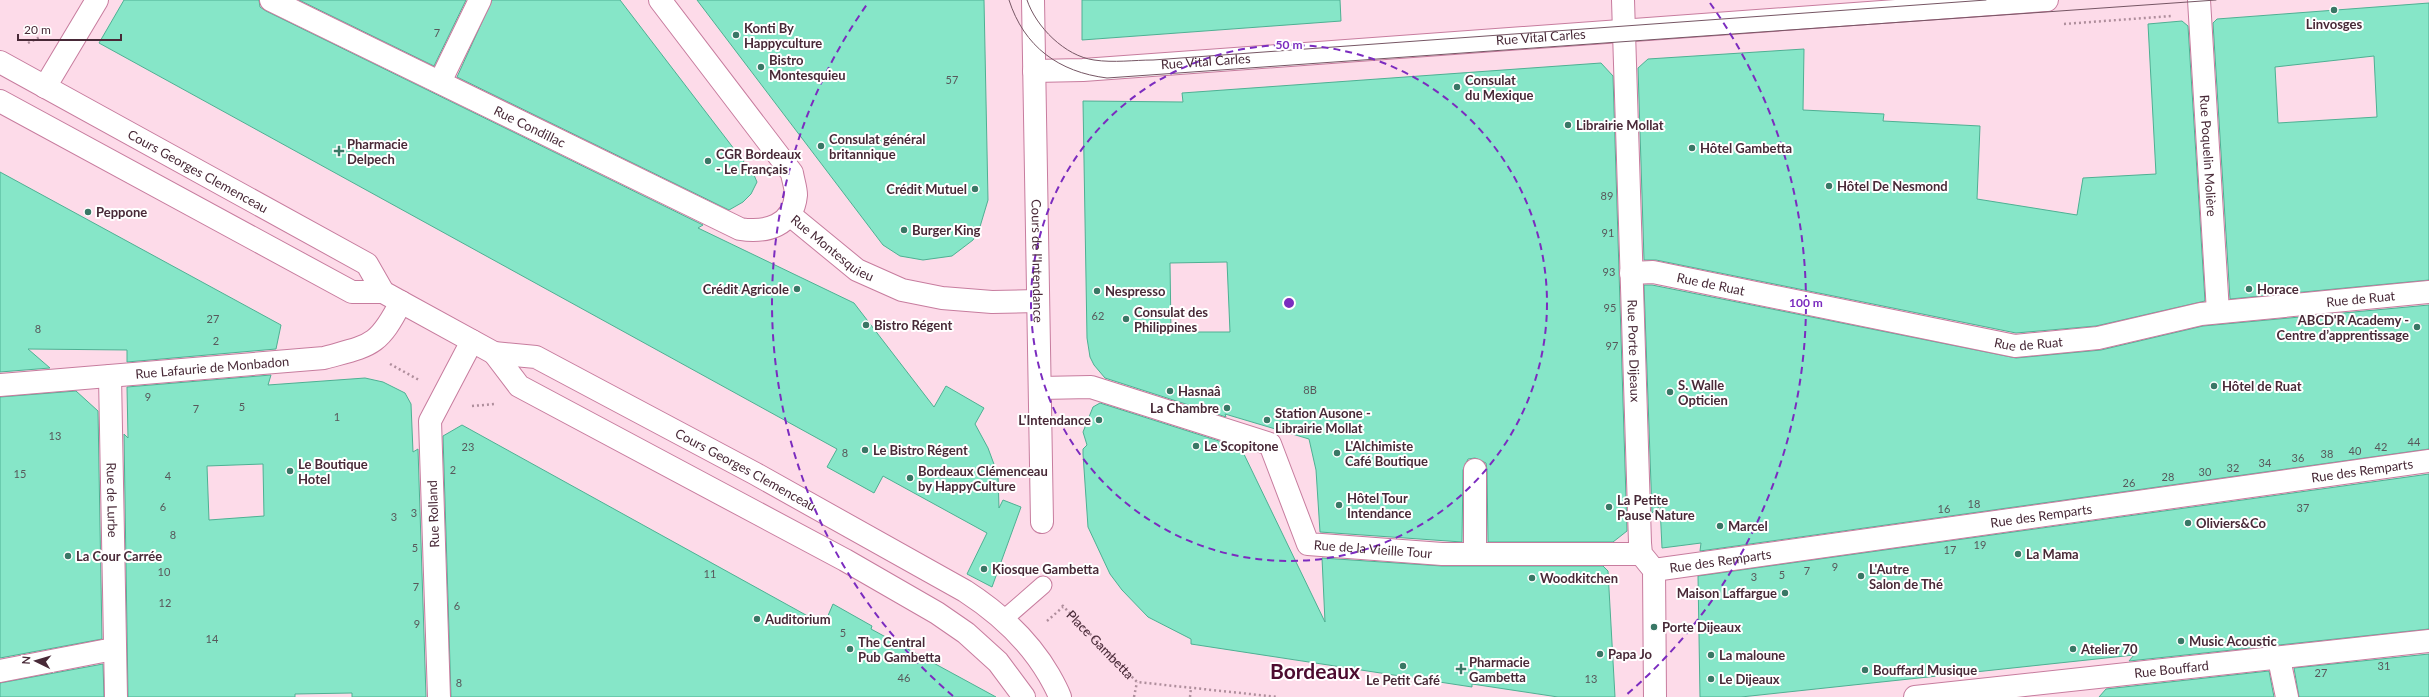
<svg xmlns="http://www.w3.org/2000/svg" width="2429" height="697" font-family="Lato,sans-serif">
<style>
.building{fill:#86e6c8;stroke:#4eb093;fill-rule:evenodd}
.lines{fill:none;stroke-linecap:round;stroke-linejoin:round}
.service-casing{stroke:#c77c9e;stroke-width:19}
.pedestrian-casing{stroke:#c77c9e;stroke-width:24}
.minor-casing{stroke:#c77c9e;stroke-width:24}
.tertiary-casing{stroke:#c77c9e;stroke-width:24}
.secondary-casing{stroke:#c77c9e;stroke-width:24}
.path{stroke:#af8e9c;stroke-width:2.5;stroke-dasharray:2 3;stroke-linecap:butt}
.service{stroke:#fff;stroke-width:17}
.pedestrian{stroke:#fff;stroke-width:22}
.minor{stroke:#fff;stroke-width:22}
.tertiary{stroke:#fff;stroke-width:22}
.secondary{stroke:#fff;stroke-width:22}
.tram{stroke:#765664;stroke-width:1}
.ring{fill:none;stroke:#7b2cbf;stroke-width:2;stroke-dasharray:7 5}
.poi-dot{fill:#397765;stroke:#fff;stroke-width:1.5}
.labels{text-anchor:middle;stroke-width:4;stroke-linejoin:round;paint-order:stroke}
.number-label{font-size:11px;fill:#58585b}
.poi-label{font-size:13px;font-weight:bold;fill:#482937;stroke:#fff;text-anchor:start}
.street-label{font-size:13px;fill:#482937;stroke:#fff}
.town-label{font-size:21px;font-weight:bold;fill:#4d0c30;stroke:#fff}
.centre{fill:#7b2cbf;stroke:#fff;stroke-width:2}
.ring-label{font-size:12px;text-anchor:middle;font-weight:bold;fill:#7b2cbf;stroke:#fff;stroke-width:4;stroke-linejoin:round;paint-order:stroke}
</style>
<rect width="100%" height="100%" fill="#fddbe9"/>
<g class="building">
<polygon points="124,0 259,0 260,7 266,11 703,225 698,228 854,303 934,407 946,386 984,408 975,424 988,448 998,475 999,508 1003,500 1021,507 992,587 967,574 987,533 883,476 874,493 827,467 837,449 99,43"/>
<polygon points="299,0 466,0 434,66"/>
<polygon points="492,0 620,0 754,175 757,182 751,194 743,202 729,210 457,77"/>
<polygon points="697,0 984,0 988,200 979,230 973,240 952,256 923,260 900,256 883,245"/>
<polygon points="1082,0 1340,0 1341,21 1082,40"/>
<path d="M2429,3V280L2230,299L2213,23L2217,19ZM2374,56L2377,117L2278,123L2275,67Z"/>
<polygon points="2182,21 2188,26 2205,301 2096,326 2016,333 1656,260 1644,260 1638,68 1648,59 1804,49 1803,110 1884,114 1883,121 1980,126 1977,199 2077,215 2083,178 2156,174 2148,24"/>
<path d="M1601,63L1613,76L1627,531L1613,542H1488L1487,470L1486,463L1475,458L1468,459L1463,470L1462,542L1320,532L1316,470L1309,439L1225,414L1226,417L1105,378L1094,365L1090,357L1087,338L1083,101L1183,102L1182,93ZM1227,262L1230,332H1171L1170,263Z"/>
<polygon points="0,172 281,325 276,349 127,362 127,350 28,349 50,368 0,372"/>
<polygon points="1644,285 1652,285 2016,358 2101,350 2203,326 2429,305 2429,449 1700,551 1701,543 1662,548 1660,506 1652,513"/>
<path d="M271,375L268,385L365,378L383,382L405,393L411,404L413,452L418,449L426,697H352V693L295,694V697H128L124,434L128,438L127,387ZM263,464L264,516L209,520L207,466Z"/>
<polygon points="76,391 98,411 102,639 0,658 0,397"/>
<polygon points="1100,403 1241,448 1325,622 1322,558 1442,566 1603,566 1608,571 1615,697 1558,697 1472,684 1472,687 1191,644 1191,639 1148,617 1122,590 1110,574 1088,527 1083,454 1083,449 1087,445 1083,432 1093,407"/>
<polygon points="462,425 824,625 833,604 872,626 871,629 996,697 451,697 443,436"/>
<polygon points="2429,474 2429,629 2129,661 2134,655 1741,697 1700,697 1698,576"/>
<polygon points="2429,654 2429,697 2299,697 2294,668"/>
<polygon points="103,664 104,697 0,697 0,683"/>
<polygon points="2269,671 2274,697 2099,697 2106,689"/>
</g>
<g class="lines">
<g class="service-casing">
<polyline id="service" points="1004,619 1043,585"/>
</g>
<g class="pedestrian-casing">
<g id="pedestrian">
<path id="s2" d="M1033,0L1042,522"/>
<path id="s3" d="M1623,0L1640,543L1641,554L1654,570L1655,697"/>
<path id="s4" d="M1034,71L1083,70L2047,0"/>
<path id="s5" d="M790,215L857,270L902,290L942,298L992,302L1038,301"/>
<path id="s6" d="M1631,273L1653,272L2015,346L2098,338L2201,314L2429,292"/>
<polyline points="1475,470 1475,554"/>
<path id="s7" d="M1654,570L2429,461"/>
</g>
</g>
<g class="minor-casing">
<g id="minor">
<path id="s8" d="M271,0L740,229C766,233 793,226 796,195C796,188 793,180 792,173L660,0"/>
<path id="s9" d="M2199,0L2218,312"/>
<polyline points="440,82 480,0"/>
<polyline points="45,87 97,0"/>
<path id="s10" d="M110,376L116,697"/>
<path id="s11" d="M1040,388L1091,387L1270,444L1308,544L1442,554H1641"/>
<polyline points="2279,659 2287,697"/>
<polyline points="0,671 103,651 115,650"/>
<polyline points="439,697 430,421 472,341"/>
<path id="s12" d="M1915,697L2429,641"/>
</g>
</g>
<g class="tertiary-casing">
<g id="tertiary">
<path id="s13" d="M0,385L324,358C371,345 378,347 401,302"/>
</g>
</g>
<g class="secondary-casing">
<g id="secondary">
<path id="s14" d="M0,62L367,264L383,292L401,302L494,353L536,357L551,365L754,473L965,591C999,613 1028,639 1049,675C1053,682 1057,689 1060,697"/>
<polyline points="0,101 352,292 383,292"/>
<polyline points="494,353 519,386 845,560 937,613 966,633 998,662 1024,697"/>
</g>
</g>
<g class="path">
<polyline points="2064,24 2171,16"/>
<polyline points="28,43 40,37"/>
<polyline points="390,364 419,380"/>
<polyline points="472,406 495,404"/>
<path id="s1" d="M1062,605L1137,682L1278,697"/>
<polyline points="1047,621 1063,607"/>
<polyline points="1134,697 1137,682"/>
<polyline points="1190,697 1191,688"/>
</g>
<use href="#service" class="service"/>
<use href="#pedestrian" class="pedestrian"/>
<use href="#minor" class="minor"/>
<use href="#tertiary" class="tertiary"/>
<use href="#secondary" class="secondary"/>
<g class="tram">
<path d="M1009,0C1024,47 1059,72 1107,78L2216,0"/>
<path d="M1027,0C1036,27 1065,56 1094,60C1114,63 1134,60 1153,60L1986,0"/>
</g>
</g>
<g class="ring">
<circle cx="1289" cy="303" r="258"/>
<path d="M953 696A517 517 0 0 1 868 3M1710 3A517 517 0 0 1 1625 696"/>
</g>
<g class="poi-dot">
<circle cx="2334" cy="10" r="4"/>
<circle cx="736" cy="35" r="4"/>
<circle cx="761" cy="67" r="4"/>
<circle cx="1457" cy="87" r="4"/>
<circle cx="1568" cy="125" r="4"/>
<circle cx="821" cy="146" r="4"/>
<circle cx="1692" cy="148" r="4"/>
<path d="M337 145h4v4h4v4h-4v4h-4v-4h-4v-4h4z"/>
<circle cx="708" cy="161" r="4"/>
<circle cx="1829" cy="186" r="4"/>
<circle cx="975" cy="189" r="4"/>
<circle cx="88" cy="212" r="4"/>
<circle cx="904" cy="230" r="4"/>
<circle cx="797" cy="289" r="4"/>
<circle cx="2249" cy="289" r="4"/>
<circle cx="1097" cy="291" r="4"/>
<circle cx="1126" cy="319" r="4"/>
<circle cx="866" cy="325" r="4"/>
<circle cx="2417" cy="327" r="4"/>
<circle cx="2214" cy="386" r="4"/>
<circle cx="1170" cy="391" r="4"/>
<circle cx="1670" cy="392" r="4"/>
<circle cx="1227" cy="408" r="4"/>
<circle cx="1099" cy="420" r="4"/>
<circle cx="1267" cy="420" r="4"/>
<circle cx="1196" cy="446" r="4"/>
<circle cx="865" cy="450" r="4"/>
<circle cx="1337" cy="453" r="4"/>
<circle cx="290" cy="471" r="4"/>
<circle cx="910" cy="478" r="4"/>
<circle cx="1339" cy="505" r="4"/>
<circle cx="1609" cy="507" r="4"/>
<circle cx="2188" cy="523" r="4"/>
<circle cx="1720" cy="526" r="4"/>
<circle cx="2018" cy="554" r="4"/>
<circle cx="68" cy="556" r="4"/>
<circle cx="984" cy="569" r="4"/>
<circle cx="1861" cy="576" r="4"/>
<circle cx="1532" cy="578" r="4"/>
<circle cx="1785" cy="593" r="4"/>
<circle cx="757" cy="619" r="4"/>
<circle cx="1654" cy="627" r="4"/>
<circle cx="2181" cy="641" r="4"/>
<circle cx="850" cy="649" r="4"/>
<circle cx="2073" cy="649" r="4"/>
<circle cx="1600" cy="654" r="4"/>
<circle cx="1711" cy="655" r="4"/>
<circle cx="1403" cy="666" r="4"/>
<path d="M1459 663h4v4h4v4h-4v4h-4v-4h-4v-4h4z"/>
<circle cx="1865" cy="670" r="4"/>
<circle cx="1711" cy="679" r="4"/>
</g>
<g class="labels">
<g class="number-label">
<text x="437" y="37">7</text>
<text x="952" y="84">57</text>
<text x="1607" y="200">89</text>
<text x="1608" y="237">91</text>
<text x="1609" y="276">93</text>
<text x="1610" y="312">95</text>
<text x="1098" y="320">62</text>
<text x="213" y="323">27</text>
<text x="38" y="333">8</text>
<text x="216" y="345">2</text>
<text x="1612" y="350">97</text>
<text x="1310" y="394">8B</text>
<text x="148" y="401">9</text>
<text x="242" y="411">5</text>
<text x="196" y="413">7</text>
<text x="337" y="421">1</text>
<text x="55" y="440">13</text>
<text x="2414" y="446">44</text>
<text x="468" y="451">23</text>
<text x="2381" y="451">42</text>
<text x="2355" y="455">40</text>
<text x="845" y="457">8</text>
<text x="2327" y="458">38</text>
<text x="2298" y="462">36</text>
<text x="2265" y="467">34</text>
<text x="2233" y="472">32</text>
<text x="453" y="474">2</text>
<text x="2205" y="476">30</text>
<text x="20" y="478">15</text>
<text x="168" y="480">4</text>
<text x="2168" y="481">28</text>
<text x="2129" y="487">26</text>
<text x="1974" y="508">18</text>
<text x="163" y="511">6</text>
<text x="2303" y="512">37</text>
<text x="1944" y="513">16</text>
<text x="414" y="517">3</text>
<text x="394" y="521">3</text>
<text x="173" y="539">8</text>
<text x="1980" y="549">19</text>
<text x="415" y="552">5</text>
<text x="1950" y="554">17</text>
<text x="1835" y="571">9</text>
<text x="1807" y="575">7</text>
<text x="164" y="576">10</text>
<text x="710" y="578">11</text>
<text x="1782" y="579">5</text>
<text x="1754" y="581">3</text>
<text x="416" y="591">7</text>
<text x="165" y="607">12</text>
<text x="457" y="610">6</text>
<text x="417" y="628">9</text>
<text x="843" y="637">5</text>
<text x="212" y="643">14</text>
<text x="2384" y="670">31</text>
<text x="2321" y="677">27</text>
<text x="904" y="682">46</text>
<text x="1591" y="683">13</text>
<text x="459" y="687">8</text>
</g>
<g class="poi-label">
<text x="2334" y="29" text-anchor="middle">Linvosges</text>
<text x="744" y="33">Konti By<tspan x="744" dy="15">Happyculture</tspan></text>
<text x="769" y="65">Bistro<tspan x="769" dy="15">Montesquieu</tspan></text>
<text x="1465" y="85">Consulat<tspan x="1465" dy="15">du Mexique</tspan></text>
<text x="1576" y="130">Librairie Mollat</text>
<text x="829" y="144">Consulat général<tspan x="829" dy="15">britannique</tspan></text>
<text x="347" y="149">Pharmacie<tspan x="347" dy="15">Delpech</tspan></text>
<text x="1700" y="153">Hôtel Gambetta</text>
<text x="716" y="159">CGR Bordeaux<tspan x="716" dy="15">- Le Français</tspan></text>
<text x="1837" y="191">Hôtel De Nesmond</text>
<text x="967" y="194" text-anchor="end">Crédit Mutuel</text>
<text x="96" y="217">Peppone</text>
<text x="912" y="235">Burger King</text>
<text x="789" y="294" text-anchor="end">Crédit Agricole</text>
<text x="2257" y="294">Horace</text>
<text x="1105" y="296">Nespresso</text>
<text x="1134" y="317">Consulat des<tspan x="1134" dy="15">Philippines</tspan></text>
<text x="2409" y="325" text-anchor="end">ABCD'R Academy -<tspan x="2409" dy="15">Centre d’apprentissage</tspan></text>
<text x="874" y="330">Bistro Régent</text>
<text x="1678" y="390">S. Walle<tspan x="1678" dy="15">Opticien</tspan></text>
<text x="2222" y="391">Hôtel de Ruat</text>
<text x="1178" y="396">Hasnaâ</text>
<text x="1219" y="413" text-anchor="end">La Chambre</text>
<text x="1275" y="418">Station Ausone -<tspan x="1275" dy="15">Librairie Mollat</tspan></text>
<text x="1091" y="425" text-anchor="end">L'Intendance</text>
<text x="1204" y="451">Le Scopitone</text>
<text x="1345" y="451">L'Alchimiste<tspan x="1345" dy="15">Café Boutique</tspan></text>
<text x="873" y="455">Le Bistro Régent</text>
<text x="298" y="469">Le Boutique<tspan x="298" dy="15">Hotel</tspan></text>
<text x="918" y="476">Bordeaux Clémenceau<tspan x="918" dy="15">by HappyCulture</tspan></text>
<text x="1347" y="503">Hôtel Tour<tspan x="1347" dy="15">Intendance</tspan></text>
<text x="1617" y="505">La Petite<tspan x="1617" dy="15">Pause Nature</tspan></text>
<text x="2196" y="528">Oliviers&amp;Co</text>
<text x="1728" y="531">Marcel</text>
<text x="2026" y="559">La Mama</text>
<text x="76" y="561">La Cour Carrée</text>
<text x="992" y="574">Kiosque Gambetta</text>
<text x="1869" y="574">L'Autre<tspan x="1869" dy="15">Salon de Thé</tspan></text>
<text x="1540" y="583">Woodkitchen</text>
<text x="1777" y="598" text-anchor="end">Maison Laffargue</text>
<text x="765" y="624">Auditorium</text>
<text x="1662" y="632">Porte Dijeaux</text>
<text x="2189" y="646">Music Acoustic</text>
<text x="858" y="647">The Central<tspan x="858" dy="15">Pub Gambetta</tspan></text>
<text x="2081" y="654">Atelier 70</text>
<text x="1608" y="659">Papa Jo</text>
<text x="1719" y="660">La maloune</text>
<text x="1469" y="667">Pharmacie<tspan x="1469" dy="15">Gambetta</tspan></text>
<text x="1873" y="675">Bouffard Musique</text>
<text x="1719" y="684">Le Dijeaux</text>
<text x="1403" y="685" text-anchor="middle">Le Petit Café</text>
</g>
<g class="street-label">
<text dy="5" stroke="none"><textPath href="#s4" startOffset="508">Rue Vital Carles</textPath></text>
<text dy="5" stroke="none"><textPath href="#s4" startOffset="172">Rue Vital Carles</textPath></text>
<text dy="5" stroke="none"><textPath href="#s8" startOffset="288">Rue Condillac</textPath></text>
<text dy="5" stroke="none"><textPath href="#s9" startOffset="156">Rue Poquelin Molière</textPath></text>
<text dy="5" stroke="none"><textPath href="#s14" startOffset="226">Cours Georges Clemenceau</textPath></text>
<text dy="5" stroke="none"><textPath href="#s5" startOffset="54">Rue Montesquieu</textPath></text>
<text dy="5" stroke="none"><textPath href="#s2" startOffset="261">Cours de l'Intendance</textPath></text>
<text dy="5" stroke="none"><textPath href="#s6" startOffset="81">Rue de Ruat</textPath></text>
<text dy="5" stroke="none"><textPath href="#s6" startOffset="741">Rue de Ruat</textPath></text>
<text dy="5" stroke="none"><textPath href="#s6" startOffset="405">Rue de Ruat</textPath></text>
<text dy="5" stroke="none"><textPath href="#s3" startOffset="351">Rue Porte Dijeaux</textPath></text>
<text dy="5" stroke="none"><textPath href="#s13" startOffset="213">Rue Lafaurie de Monbadon</textPath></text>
<text dy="5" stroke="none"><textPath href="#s14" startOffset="858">Cours Georges Clemenceau</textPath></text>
<text dy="5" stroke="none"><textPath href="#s7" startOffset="715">Rue des Remparts</textPath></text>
<text dy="5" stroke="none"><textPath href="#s10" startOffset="124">Rue de Lurbe</textPath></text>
<text transform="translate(433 514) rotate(-92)" y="5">Rue Rolland</text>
<text dy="5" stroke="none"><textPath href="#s7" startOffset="391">Rue des Remparts</textPath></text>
<text dy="5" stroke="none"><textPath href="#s11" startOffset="411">Rue de la Vieille Tour</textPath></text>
<text dy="5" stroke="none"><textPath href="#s7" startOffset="67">Rue des Remparts</textPath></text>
<text dy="5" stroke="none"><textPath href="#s1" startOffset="55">Place Gambetta</textPath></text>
<text dy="5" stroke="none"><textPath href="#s12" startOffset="258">Rue Bouffard</textPath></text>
</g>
<g class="town-label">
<text x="1315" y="679">Bordeaux</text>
</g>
</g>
<circle cx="1289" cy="303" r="6" class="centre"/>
<g class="ring-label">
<text x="1289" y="49">50 m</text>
<text x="1806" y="307">100 m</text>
</g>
<g transform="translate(36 661) rotate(275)" stroke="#ffffff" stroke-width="3" paint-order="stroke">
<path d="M0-3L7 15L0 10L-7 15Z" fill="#482937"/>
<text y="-6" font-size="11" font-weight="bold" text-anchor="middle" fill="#482937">N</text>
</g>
<path d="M18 34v6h103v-6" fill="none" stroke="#482937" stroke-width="2"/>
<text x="24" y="34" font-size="12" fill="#482937" stroke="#ffffff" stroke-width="3" paint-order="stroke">20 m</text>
</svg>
